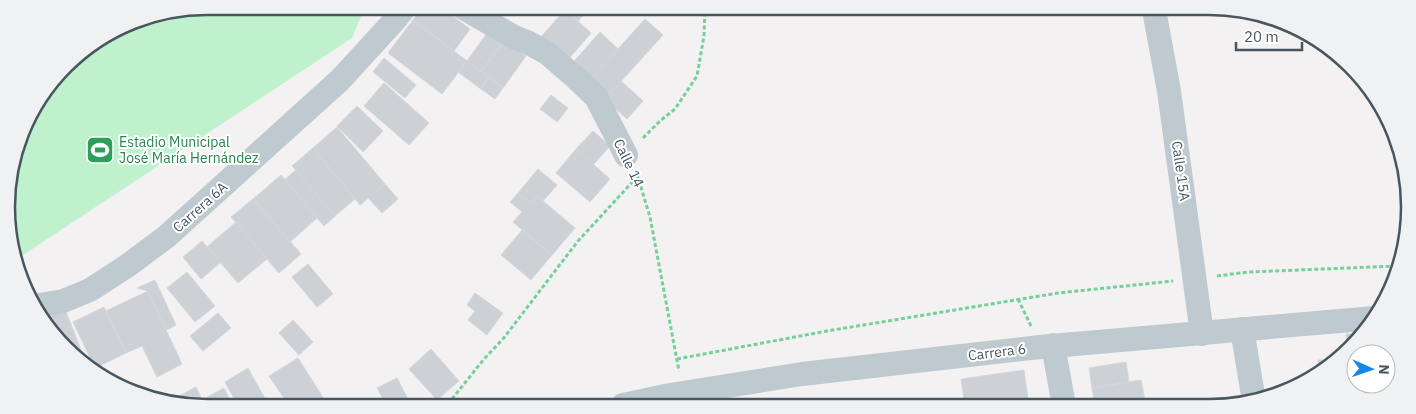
<svg xmlns="http://www.w3.org/2000/svg" width="1416" height="414" font-family="'IBM Plex Sans',sans-serif">
<style>
.park{fill:#bff1cd}
.building{fill:#cdd0d5;stroke:#d4d7dc}
.lines{fill:none;stroke-linecap:round;stroke-linejoin:round}
.path{stroke:#75d09a;stroke-width:3;stroke-dasharray:4 2.5;stroke-linecap:butt}
.street{stroke:#becad0;stroke-width:24}
.labels{text-anchor:middle;stroke-width:4;stroke-linejoin:round;paint-order:stroke}
.leisure-label{font-size:14px;fill:#27864d;stroke:#fff;text-anchor:start}
.street-label{font-size:14px;fill:#48565f;stroke:#fff}
.rim{fill:none;stroke:#48565f;stroke-width:2.5}
</style>
<rect width="100%" height="100%" fill="#f3f1f1"/>
<polygon class="park" points="207,6 365,7 352,38 14,261 13,259 8,181 27,118 74,56 130,21"/>
<g class="building">
<polygon points="422,7 440,7 470,29 454,51 413,20"/>
<polygon points="567,8 589,8 578,21 565,10"/>
<polygon points="565,10 591,33 566,62 539,39"/>
<polygon points="645,19 663,35 605,99 587,83"/>
<polygon points="413,20 467,61 442,94 388,53"/>
<polygon points="490,29 505,40 481,71 467,61"/>
<polygon points="600,32 618,49 587,83 569,67"/>
<polygon points="505,40 526,56 503,88 481,71"/>
<polygon points="384,58 416,85 405,98 373,72"/>
<polygon points="467,61 489,77 481,89 458,72"/>
<polygon points="489,77 503,88 495,99 481,89"/>
<polygon points="621,81 643,101 627,119 605,99"/>
<polygon points="384,83 429,123 409,145 364,106"/>
<polygon points="551,95 568,108 557,122 540,109"/>
<polygon points="357,106 383,131 363,152 337,126"/>
<polygon points="337,127 385,184 360,205 313,148"/>
<polygon points="593,131 610,146 593,165 576,149"/>
<polygon points="313,148 355,199 335,216 292,166"/>
<polygon points="576,149 610,179 590,202 556,173"/>
<polygon points="538,169 557,185 543,201 537,196 531,204 518,193"/>
<polygon points="296,170 335,216 324,226 284,180"/>
<polygon points="281,175 317,218 290,242 253,199"/>
<polygon points="385,184 398,199 382,213 368,198"/>
<polygon points="518,193 531,204 537,196 575,228 552,255 513,222 522,212 510,202"/>
<polygon points="253,199 301,254 279,273 231,217"/>
<polygon points="236,222 267,259 238,283 207,247"/>
<polygon points="522,230 552,255 531,280 501,255"/>
<polygon points="202,241 221,262 201,279 183,257"/>
<polygon points="308,264 333,294 317,307 292,277"/>
<polygon points="187,272 215,306 195,322 167,288"/>
<polygon points="155,280 176,325 159,334 148,291 137,288"/>
<polygon points="148,291 182,364 157,377 142,346 126,353 106,311"/>
<polygon points="475,293 503,313 487,335 468,320 475,311 467,305"/>
<polygon points="63,304 87,365 86,365 40,319 38,314"/>
<polygon points="104,307 126,353 95,368 73,322"/>
<polygon points="218,313 231,328 203,351 190,336"/>
<polygon points="293,320 313,342 299,355 279,333"/>
<polygon points="1362,333 1347,351 1346,334"/>
<polygon points="431,349 459,381 437,400 409,369"/>
<polygon points="298,358 324,399 316,404 288,404 269,376"/>
<polygon points="1318,360 1338,360 1319,372"/>
<polygon points="1126,362 1129,382 1092,388 1089,368"/>
<polygon points="248,368 268,404 237,404 225,382"/>
<polygon points="1024,370 1028,399 1001,403 1002,406 965,406 961,379"/>
<polygon points="397,378 408,399 397,404 386,404 377,388"/>
<polygon points="1141,380 1146,406 1095,406 1092,388"/>
<polygon points="196,387 204,404 179,404 176,398"/>
<polygon points="224,388 232,404 204,404 202,400"/>
</g>
<g class="lines">
<g class="path">
<polyline points="643,138 660,121 675,109 697,76 704,36 705,8"/>
<polyline points="637,174 650,217 679,371"/>
<polyline points="1217,276 1248,272 1398,266"/>
<polyline points="1018,299 1031,326"/>
<polyline points="677,359 827,331 1058,293 1173,281"/>
<polyline points="452,399 484,359 503,339 578,241 638,176"/>
</g>
<g class="street">
<polyline points="462,7 514,37 529,43 547,53 576,78 596,97 626,155"/>
<polyline points="1154,10 1169,91 1202,334"/>
<polyline points="34,306 63,301 90,290 127,266 166,237 340,80 394,21 405,7"/>
<polyline points="1242,329 1254,401"/>
<polyline points="1053,345 1064,406"/>
<polyline points="623,405 670,395 802,374 1040,347 1374,318"/>
</g>
</g>
<defs>
<g id="stadium-square" transform="scale(1.4375)"><rect x="-9" y="-9" width="18" height="18" rx="4" fill="#2e9e5b" stroke="#fff"/><path d="M0-5a6.5 5 0 1 0 0 10a6.5 5 0 1 0 0-10ZM-3.5-1.8h7v3.6h-7Z" fill="#fff"/></g>
</defs>
<g fill-rule="evenodd">
<use href="#stadium-square" x="100" y="150"/>
</g>
<g class="labels">
<g class="leisure-label">
<text x="119" y="147">Estadio Municipal<tspan x="119" dy="16">José María Hernández</tspan></text>
</g>
<g class="street-label">
<text transform="translate(629 163) rotate(64)" y="5">Calle 14</text>
<text transform="translate(1181 171) rotate(82)" y="5">Calle 15A</text>
<text transform="translate(200 207) rotate(-42)" y="5">Carrera 6A</text>
<text transform="translate(997 352) rotate(-7)" y="5">Carrera 6</text>
</g>
</g>
<path d="M0 0H1416V414H0ZM207 15H1209A192 192 0 0 1 1401 207V207A192 192 0 0 1 1209 399H207A192 192 0 0 1 15 207V207A192 192 0 0 1 207 15Z" fill="#f0f1f2" fill-rule="evenodd"/>
<path class="rim" d="M207 15H1209A192 192 0 0 1 1401 207V207A192 192 0 0 1 1209 399H207A192 192 0 0 1 15 207V207A192 192 0 0 1 207 15Z"/>
<g transform="translate(1371 369) rotate(92)"><circle r="24" fill="#ffffff" stroke="#b6bbbf"/>
<path d="M0-4L9 19L0 12L-9 19Z" fill="#1486ea"/>
<text y="-8" font-size="14" font-weight="bold" text-anchor="middle" fill="#48565f">N</text>
</g>
<path d="M1236 42v8h66v-8" fill="none" stroke="#48565f" stroke-width="2.5"/>
<text x="1244" y="42" font-size="15" fill="#48565f" stroke="#ffffff" stroke-width="4" paint-order="stroke">20 m</text>
</svg>
